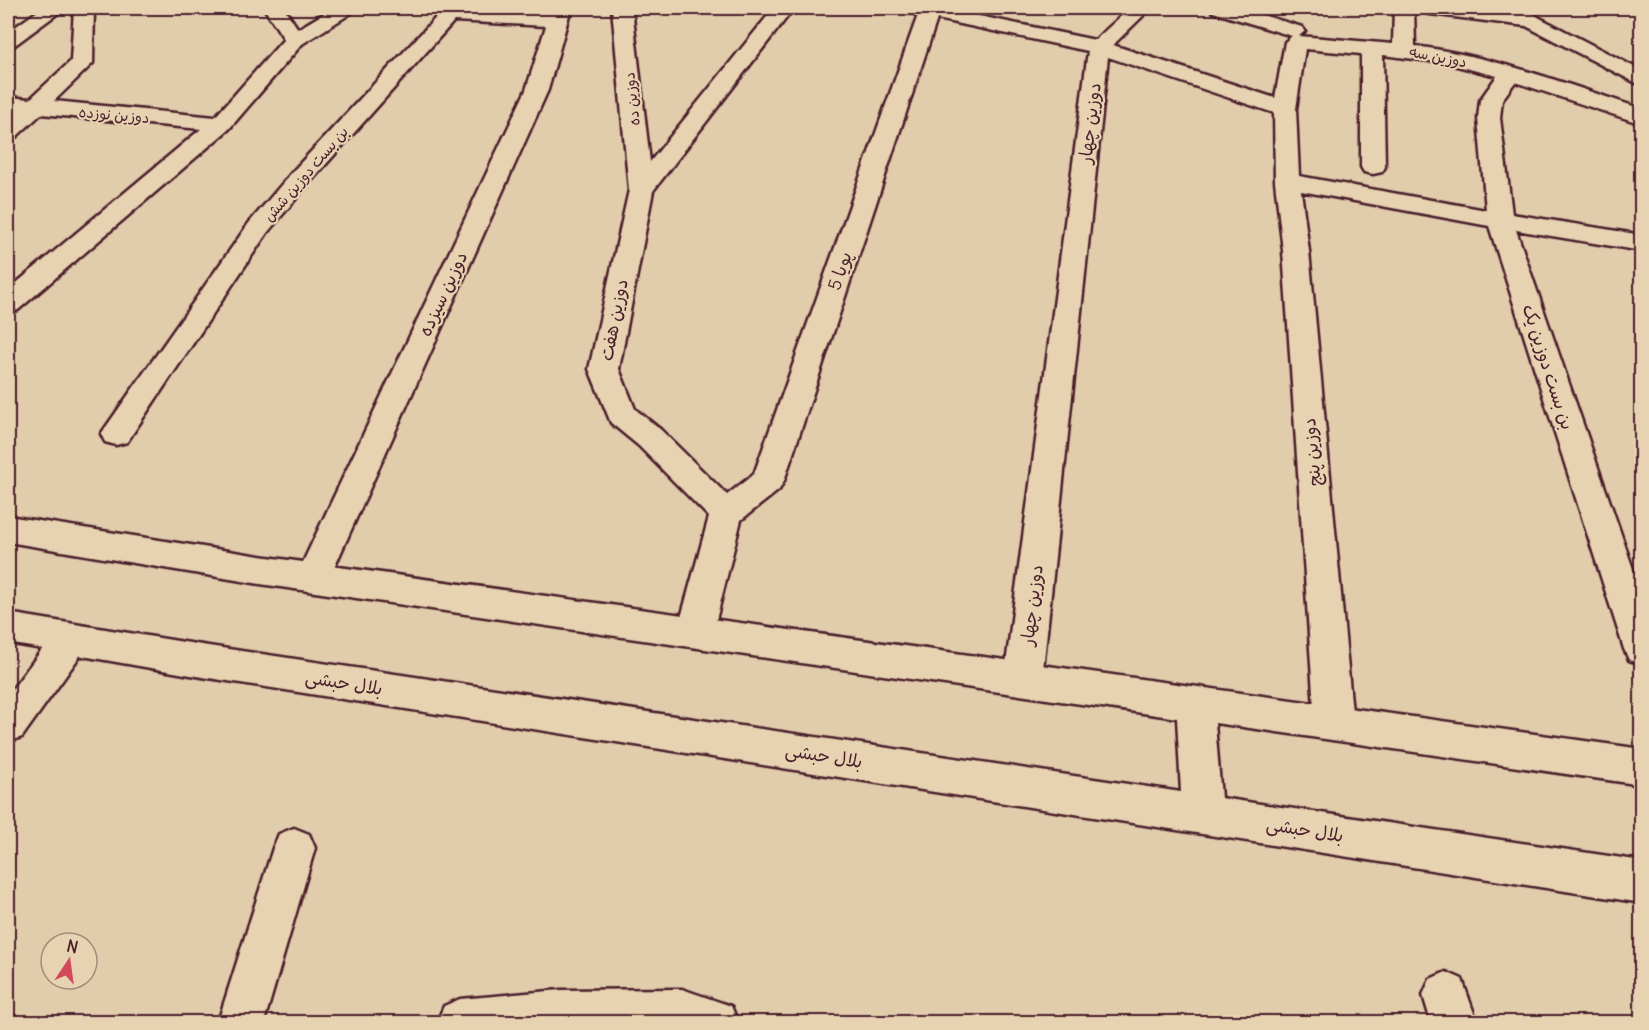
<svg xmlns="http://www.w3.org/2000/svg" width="1649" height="1030" font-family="Delius,'Playpen Sans Arabic',sans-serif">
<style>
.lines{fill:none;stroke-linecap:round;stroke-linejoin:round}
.minor-casing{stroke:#4a1f2b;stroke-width:5}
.primary-casing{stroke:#4a1f2b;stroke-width:5}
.minor{fill:#e7d3b1;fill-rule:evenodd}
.primary{fill:#e7d3b1;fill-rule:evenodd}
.labels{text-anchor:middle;stroke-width:4.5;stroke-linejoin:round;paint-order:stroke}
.far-street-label{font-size:15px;fill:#4a1f2b;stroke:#e7d3b1}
.street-label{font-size:18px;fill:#4a1f2b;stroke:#e7d3b1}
</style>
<rect width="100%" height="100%" fill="#e1ccac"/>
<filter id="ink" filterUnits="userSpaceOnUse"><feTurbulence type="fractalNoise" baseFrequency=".0167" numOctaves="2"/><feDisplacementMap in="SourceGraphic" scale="12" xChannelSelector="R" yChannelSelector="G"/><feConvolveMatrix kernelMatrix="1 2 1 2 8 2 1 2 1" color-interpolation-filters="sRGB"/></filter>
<g filter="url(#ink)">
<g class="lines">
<g class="minor-casing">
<g id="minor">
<polygon points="42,8 65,8 15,45 8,47 8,32"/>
<polygon points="74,8 94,8 93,63 54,101 215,117 284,39 264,8 284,8 298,29 333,8 356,8 353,12 302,44 229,129 18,310 8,313 8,290 201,129 41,114 16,137 8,139 8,120 17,112 8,111 8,97 30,99 71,61"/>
<polygon points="551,8 571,8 548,90 330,577 325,587 313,591 301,587 296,577 526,90 546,26 454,21 311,181 267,233 127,442 116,445 105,442 101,434 249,223 293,171 442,11 449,9 549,14"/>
<path d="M612,8H632L650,162L774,8H794L653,191L619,369L635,409L661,430L727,495L754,474L918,15L906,12L903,8H941L1095,40L1130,8H1151L1113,45L1275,98L1285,42L1292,36L1213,12L1210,8H1239L1302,27L1305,31L1299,36L1393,44L1394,8H1414L1415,46C1493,56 1567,84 1642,109V124L1515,82L1502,100L1500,118L1512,214L1642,235V251L1516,230L1642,595V664L1629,660L1624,649L1489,226L1301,191L1309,251L1353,723L1348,735L1334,740L1320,735L1315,723L1283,251L1275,181L1274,113L1108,57L1042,679L1036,691L1023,695L1010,691L1004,679L1088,51L937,19L784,481L779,490L741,520L713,632L708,643L695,647L682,643L677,632L709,517L639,446L611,423L589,369L629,190ZM1305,49L1361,54V167L1364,172L1373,174L1382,172L1385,167L1383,55L1445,63L1497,76L1480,100L1478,118L1486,210L1299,176L1296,109Z"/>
<polygon points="1420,8 1473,8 1509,12 1506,8 1528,8 1538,17 1642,71 1642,86 1526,26 1430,14 1423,12"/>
<polygon points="71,624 84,628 89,639 84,650 22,737 8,742 8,695 58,628"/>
<polygon points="294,828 309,834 315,848 264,1022 218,1022 273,848 279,834"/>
<polygon points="1446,972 1462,979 1477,1022 1431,1022 1423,995 1430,979"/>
<polygon points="682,989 731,1006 738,1022 437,1022 444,1006 460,999 561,990"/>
</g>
</g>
<g class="primary-casing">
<polygon id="primary" points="8,516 260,556 1642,749 1642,785 1215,723 1221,798 1642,861 1642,903 202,677 8,643 8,613 202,645 1181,792 1177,718 260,584 8,542"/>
</g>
<use href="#minor" class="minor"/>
<use href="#primary" class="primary"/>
</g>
</g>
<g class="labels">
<g class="far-street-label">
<text transform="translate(1438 57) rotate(11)" y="5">دوزین سه</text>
<text transform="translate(632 99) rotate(-96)" y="5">دوزین ده</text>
<text transform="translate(114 115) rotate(5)" y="5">دوزین نوزده</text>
<text transform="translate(306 174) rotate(-49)" y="5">بن بست دوزین شش</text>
</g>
<g class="street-label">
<text transform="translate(1090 123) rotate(-83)" y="6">دوزین چهار</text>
<text transform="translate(840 271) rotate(-71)" y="6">پویا 5</text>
<text transform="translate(443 294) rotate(-65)" y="6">دوزین سیزده</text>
<text transform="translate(614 320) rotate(-79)" y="6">دوزین هفت</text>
<text transform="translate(1548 367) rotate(72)" y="6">بن بست دوزین یک</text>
<text transform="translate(1312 452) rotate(-95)" y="6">دوزین پنج</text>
<text transform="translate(1032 605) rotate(-83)" y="6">دوزین چهار</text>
<text transform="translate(344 683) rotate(9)" y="6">بلال حبشی</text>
<text transform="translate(824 756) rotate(9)" y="6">بلال حبشی</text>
<text transform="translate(1305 830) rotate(9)" y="6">بلال حبشی</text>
</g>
</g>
<rect width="1649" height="1030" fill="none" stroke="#e7d3b1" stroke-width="30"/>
<rect x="15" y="15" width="1619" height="1000" fill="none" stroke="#4a1f2b" stroke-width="2" filter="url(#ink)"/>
<g transform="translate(69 961) rotate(13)"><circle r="28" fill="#e7d3b1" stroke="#a88b7b" stroke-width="1.5"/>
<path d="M0-4.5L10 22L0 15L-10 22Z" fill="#d1495b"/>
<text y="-9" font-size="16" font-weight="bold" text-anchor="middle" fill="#4a1f2b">N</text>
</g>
</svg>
